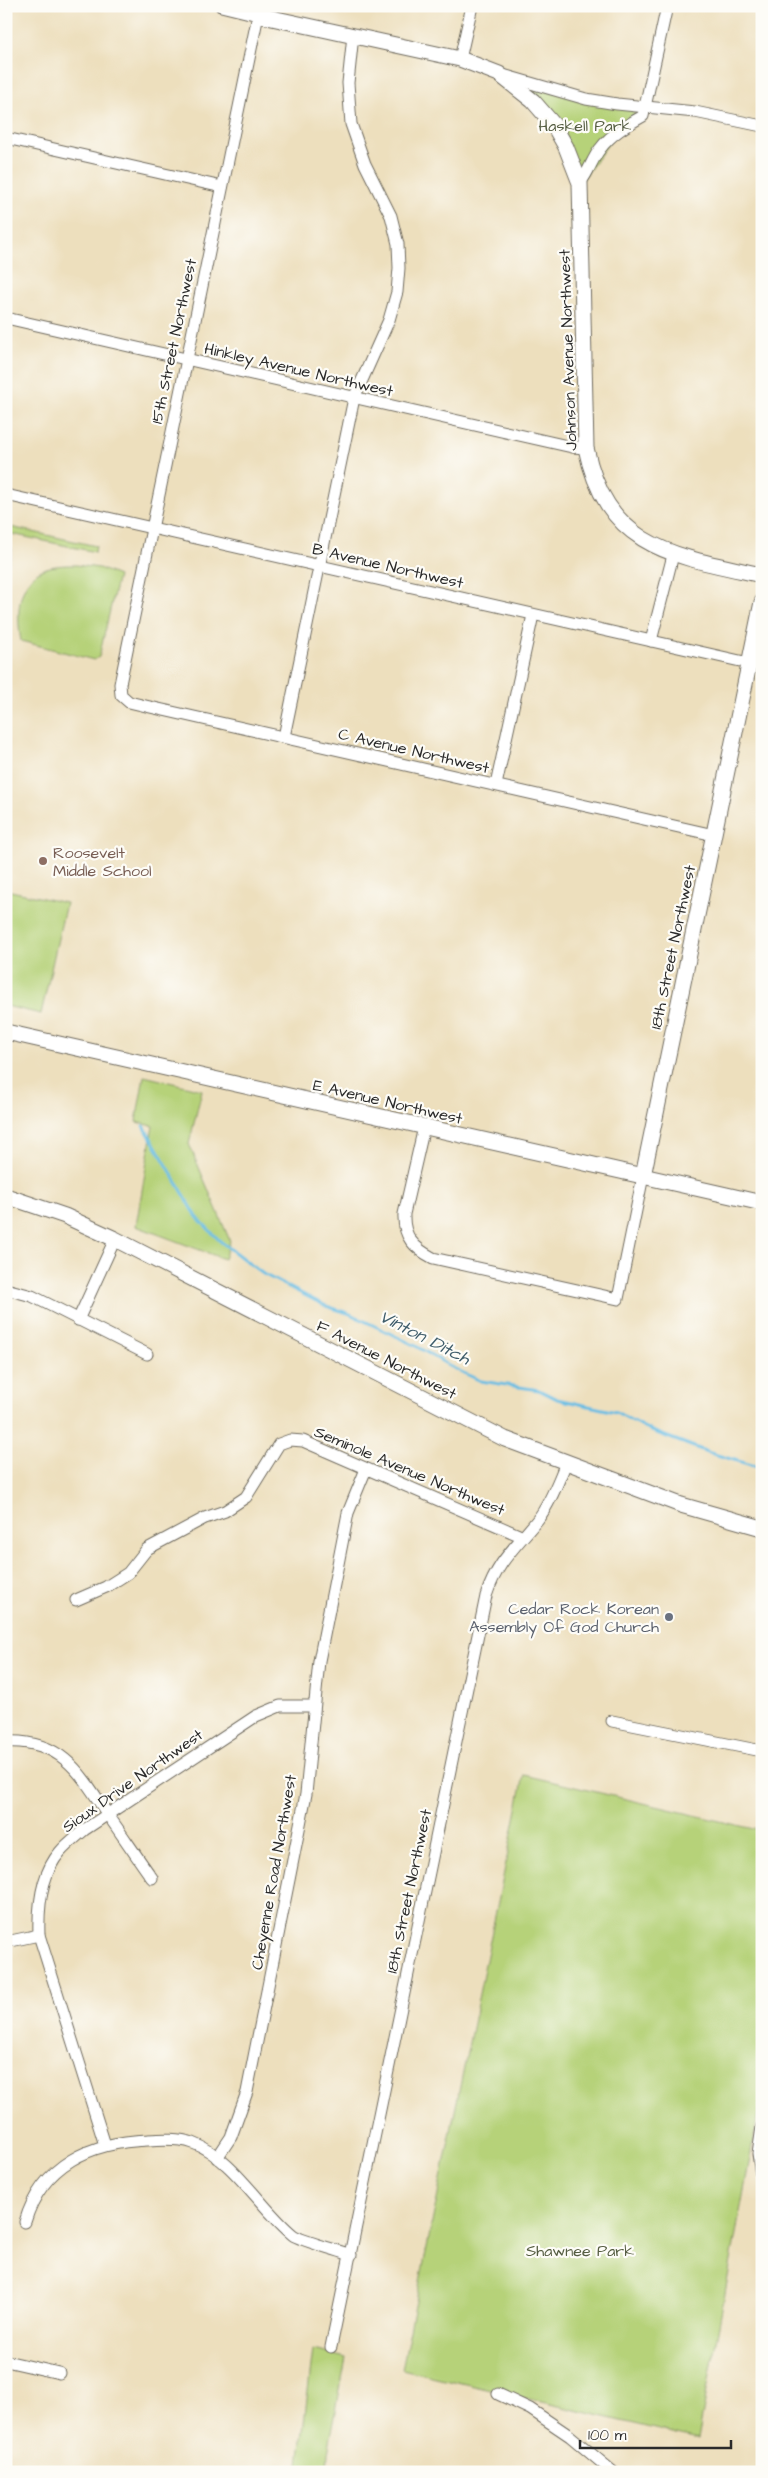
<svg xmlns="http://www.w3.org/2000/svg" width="768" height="2478" font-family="'Architects Daughter',sans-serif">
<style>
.green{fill:#b6d279;stroke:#707e52}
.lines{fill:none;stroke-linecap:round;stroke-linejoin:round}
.stream{stroke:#67bde4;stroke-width:3}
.street-casing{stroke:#6f6a5e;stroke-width:13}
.secondary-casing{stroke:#6f6a5e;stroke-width:17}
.street{stroke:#fff;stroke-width:11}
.secondary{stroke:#fff;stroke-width:15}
.education-dot{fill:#8d6e63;stroke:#fdfcf7;stroke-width:2}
.worship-dot{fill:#6b7280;stroke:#fdfcf7;stroke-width:2}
.labels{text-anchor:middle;stroke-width:4.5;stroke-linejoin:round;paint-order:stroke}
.park-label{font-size:16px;fill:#555d42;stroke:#fdfcf7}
.street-label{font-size:16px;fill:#2b2b2b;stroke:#fdfcf7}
.education-label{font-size:16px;fill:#785e54;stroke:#fdfcf7;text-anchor:start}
.worship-label{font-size:16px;fill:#5b616d;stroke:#fdfcf7;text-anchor:end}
.water-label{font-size:18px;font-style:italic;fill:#405e6c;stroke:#fdfcf7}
</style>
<rect width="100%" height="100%" fill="#fdfcf7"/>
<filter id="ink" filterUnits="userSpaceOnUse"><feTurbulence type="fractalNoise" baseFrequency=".02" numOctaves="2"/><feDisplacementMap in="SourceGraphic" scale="10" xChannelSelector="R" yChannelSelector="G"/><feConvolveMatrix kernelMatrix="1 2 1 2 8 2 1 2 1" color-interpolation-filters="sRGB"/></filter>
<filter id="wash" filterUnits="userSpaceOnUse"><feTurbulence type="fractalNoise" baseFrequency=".0096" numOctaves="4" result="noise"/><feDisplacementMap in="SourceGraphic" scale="20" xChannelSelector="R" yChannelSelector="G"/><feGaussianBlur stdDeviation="1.12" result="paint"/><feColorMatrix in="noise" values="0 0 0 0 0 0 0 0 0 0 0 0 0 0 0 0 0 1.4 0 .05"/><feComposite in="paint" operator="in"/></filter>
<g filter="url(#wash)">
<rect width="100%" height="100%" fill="#eddfbd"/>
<g class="green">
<polygon points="514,85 644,107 618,130 580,183 566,147"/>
<polygon points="6,526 96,546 95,552 7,533 12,551 6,570"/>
<path d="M76,565L99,568L118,576L99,657L94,660L21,641C17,619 16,586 38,572C48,565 65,565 76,565Z"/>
<polygon points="6,890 66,903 41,1014 6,1006"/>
<polygon points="144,1076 202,1090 189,1144 230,1241 224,1259 136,1226 153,1126 136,1122"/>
<polygon points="524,1775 762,1831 762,2093 698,2439 402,2369"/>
<polygon points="313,2350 346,2358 328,2452 327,2472 298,2472"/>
</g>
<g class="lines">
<polyline class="stream" points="144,1126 197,1217 220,1241 263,1274 326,1306 348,1313 414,1345 455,1369 481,1381 539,1390 557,1399 616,1412 649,1430 710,1453 762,1468"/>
</g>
</g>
<g filter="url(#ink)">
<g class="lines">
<g class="street-casing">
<g id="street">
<polyline points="221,6 258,15 120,684 121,695 129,702 150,707 714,835"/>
<polyline points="460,59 472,6"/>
<polyline points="503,75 586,99 617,104 695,112 762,126"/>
<polyline points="6,138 222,187"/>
<path d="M580,183C589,172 592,159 600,149C611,134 627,125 643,116L667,6"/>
<polyline points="6,318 572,447 586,448"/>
<polyline points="6,495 762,666"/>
<polyline points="651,641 673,555"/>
<polyline points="284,737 354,398 389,320 397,292 399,268 398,244 391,216 365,164 351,124 348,83 353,35"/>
<polyline points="496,785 533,615"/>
<path d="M424,1127L404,1214C403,1237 414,1248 433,1258L618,1299L643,1176"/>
<polyline points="6,1289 32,1296 147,1354"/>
<polyline points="78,1320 115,1239"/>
<polyline points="76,1600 106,1587 128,1573 147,1549 205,1518 225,1511 246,1497 279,1444 290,1440 303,1441 521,1536"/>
<polyline points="612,1721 762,1751"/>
<path d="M6,1742C62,1739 81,1774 108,1815C123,1836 137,1857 152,1878"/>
<polyline points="6,1942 39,1935"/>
<polyline points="762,2127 758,2154 762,2182"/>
<path d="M105,2145L39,1935C38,1907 41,1874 60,1852C67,1844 76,1837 84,1830L256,1716L280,1706H313"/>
<polyline points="217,2158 231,2137 247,2092 306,1794 319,1661 348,1513 366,1469"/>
<path d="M25,2222C42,2164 91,2142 148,2140C162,2139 179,2138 193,2143C232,2157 262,2210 293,2235C299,2240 340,2251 351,2255"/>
<path d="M331,2347L486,1596C498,1560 516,1547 538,1519C551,1502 558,1481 566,1463"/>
<polyline points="6,2361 59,2373"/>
<polyline points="498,2394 530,2409 570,2436 613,2472"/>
</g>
</g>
<g class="secondary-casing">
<g id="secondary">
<path d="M260,6L258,15L460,59L499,74L533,101L553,124L566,147L580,183L586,448C607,549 674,556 762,575"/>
<polyline points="6,1032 762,1203"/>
<polyline points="643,1176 762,602"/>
<polyline points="6,1196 65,1216 115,1239 505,1439 681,1505 762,1528"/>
</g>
</g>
<use href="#street" class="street"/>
<use href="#secondary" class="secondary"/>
</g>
</g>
<circle class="education-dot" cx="43" cy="861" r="5"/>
<circle class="worship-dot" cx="669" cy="1617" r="5"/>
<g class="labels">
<g class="park-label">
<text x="585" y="131">Haskell Park</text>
<text x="580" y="2256">Shawnee Park</text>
</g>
<g class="street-label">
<text transform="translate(173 341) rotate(-78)" y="6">15th Street Northwest</text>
<text transform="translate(567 350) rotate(-92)" y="6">Johnson Avenue Northwest</text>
<text transform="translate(299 369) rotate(13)" y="6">Hinkley Avenue Northwest</text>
<text transform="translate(388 565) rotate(13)" y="6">B Avenue Northwest</text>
<text transform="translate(414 750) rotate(13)" y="6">C Avenue Northwest</text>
<text transform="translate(672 947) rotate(-78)" y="6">18th Street Northwest</text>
<text transform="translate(388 1101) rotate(13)" y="6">E Avenue Northwest</text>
<text transform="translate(387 1359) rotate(27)" y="6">F Avenue Northwest</text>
<text transform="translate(410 1470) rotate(23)" y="6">Seminole Avenue Northwest</text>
<text transform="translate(132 1780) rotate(-35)" y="6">Sioux Drive Northwest</text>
<text transform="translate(273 1872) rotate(-80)" y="6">Cheyenne Road Northwest</text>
<text transform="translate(408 1891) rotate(-78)" y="6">18th Street Northwest</text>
</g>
<g class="education-label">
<text x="53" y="858">Roosevelt<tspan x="53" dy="18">Middle School</tspan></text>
</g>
<g class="worship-label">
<text x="659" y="1614">Cedar Rock Korean<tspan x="659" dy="18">Assembly Of God Church</tspan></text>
</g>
<g class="water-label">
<text transform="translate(425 1337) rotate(27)" y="6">Vinton Ditch</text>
</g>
</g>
<rect width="768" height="2478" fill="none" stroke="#fdfcf7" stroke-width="25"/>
<path d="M580 2440v8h151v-8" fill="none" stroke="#2b2b2b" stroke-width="2.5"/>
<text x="588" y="2440" font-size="15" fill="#2b2b2b" stroke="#fdfcf7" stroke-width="4" paint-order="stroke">100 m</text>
</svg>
